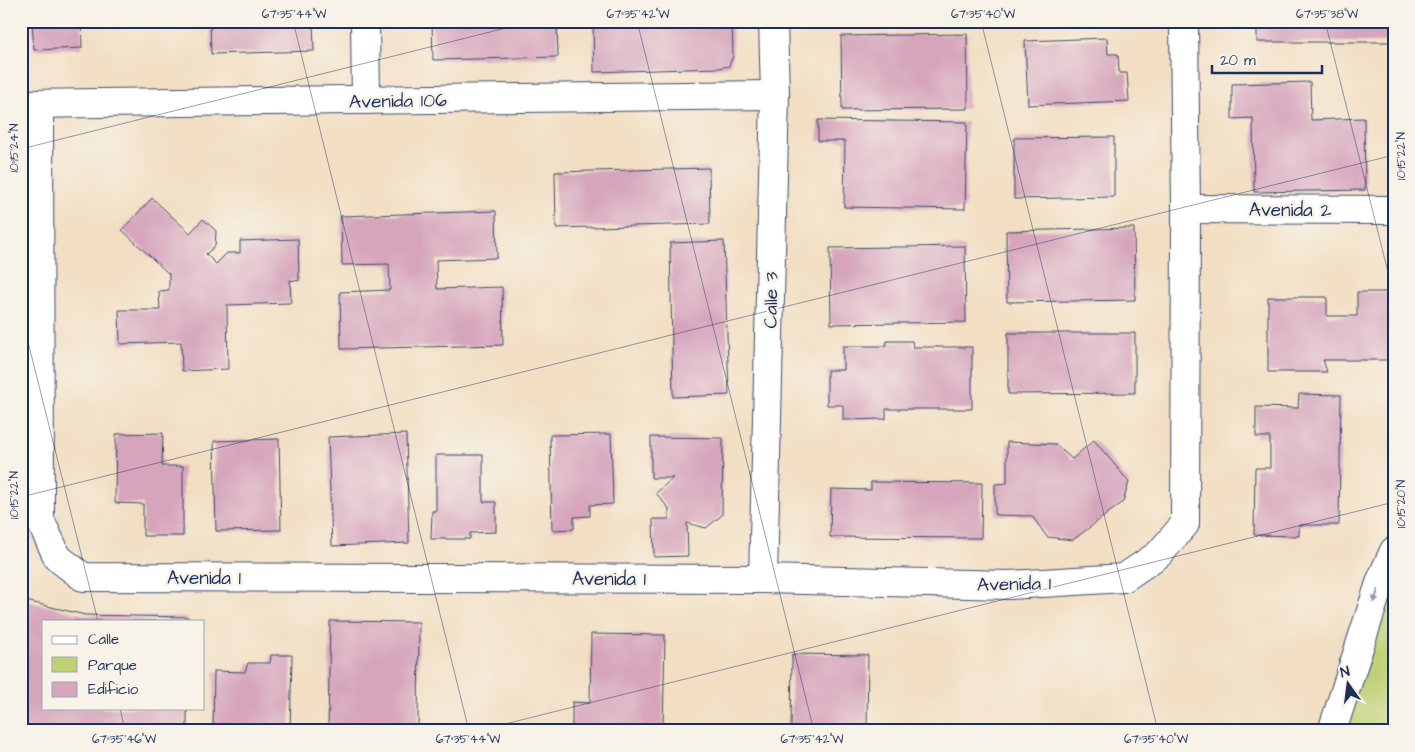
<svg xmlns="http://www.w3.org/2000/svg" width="1415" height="752" font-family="'Architects Daughter',sans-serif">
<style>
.green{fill:#bfd174;stroke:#6d8069}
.building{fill:#d6a5bc}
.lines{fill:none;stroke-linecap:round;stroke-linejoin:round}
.minor-casing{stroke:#3b496d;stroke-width:30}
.minor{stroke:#fff;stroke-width:28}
.oneway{fill:#8d97ae}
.ticks{fill:none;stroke:#1b2f5e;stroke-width:1;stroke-opacity:0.45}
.labels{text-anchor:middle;stroke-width:5;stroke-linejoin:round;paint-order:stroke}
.street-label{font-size:19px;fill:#1b2f5e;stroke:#f7f3e8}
.neatline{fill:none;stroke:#1b2f5e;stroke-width:2}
.ticks-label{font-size:12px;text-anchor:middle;fill:#1b2f5e}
</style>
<rect width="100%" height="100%" fill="#f7f3e8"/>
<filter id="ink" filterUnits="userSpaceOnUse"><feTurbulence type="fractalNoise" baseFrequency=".02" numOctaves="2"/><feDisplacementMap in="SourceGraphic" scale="10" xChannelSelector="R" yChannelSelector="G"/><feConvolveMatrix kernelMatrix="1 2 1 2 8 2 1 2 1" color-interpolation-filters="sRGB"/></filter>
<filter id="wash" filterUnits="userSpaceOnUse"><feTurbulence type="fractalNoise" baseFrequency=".0096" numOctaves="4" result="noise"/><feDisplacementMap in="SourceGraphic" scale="20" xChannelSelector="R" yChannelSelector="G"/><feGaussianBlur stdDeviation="1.12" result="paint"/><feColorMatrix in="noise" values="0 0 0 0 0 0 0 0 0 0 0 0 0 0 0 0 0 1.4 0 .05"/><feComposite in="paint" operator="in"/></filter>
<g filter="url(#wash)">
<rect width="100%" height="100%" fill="#f2dec2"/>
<polygon class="green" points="1394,551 1394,731 1332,731"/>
<g id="blocks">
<g class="building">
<polygon points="32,21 81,21 82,48 34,50"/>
<polygon points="210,21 313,21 314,51 211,54"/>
<polygon points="432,21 557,21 558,57 433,60"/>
<polygon points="593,21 732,21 733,56 729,66 719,68 594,72"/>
<rect x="1257" y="21" width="137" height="21"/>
<polygon points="967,34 968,109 842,110 841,36"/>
<polygon points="1107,38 1108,54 1118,54 1119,73 1127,73 1129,101 1028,105 1025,41"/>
<polygon points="1310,82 1311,120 1364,118 1365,190 1254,192 1253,118 1232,119 1232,84"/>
<polygon points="818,120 967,122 965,209 844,207 845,141 818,141"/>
<polygon points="1114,137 1114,197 1014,199 1014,138"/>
<polygon points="709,168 710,224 556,228 555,172"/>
<polygon points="152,198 190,233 203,219 216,231 215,246 206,254 216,264 227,253 240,253 240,241 298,239 299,281 290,280 291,303 227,305 228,369 182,371 181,342 120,344 119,310 160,310 159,291 169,290 169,274 122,230"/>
<polygon points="496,211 497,258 436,260 437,289 502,287 503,345 341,349 340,292 390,290 389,264 342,265 341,216"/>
<polygon points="1134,228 1135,300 1007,302 1006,231"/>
<polygon points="724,241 729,395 673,397 670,243"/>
<polygon points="965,246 966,322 831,324 830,248"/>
<polygon points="1357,292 1394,292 1394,360 1323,360 1327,372 1268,372 1268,297 1327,297 1327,316 1357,316"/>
<polygon points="1008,333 1135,333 1135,393 1008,394"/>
<polygon points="887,341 912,341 913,347 972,347 972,409 886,409 886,419 843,420 843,405 827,405 827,370 843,370 843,346 886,346"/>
<polygon points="1299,394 1341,395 1339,525 1299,525 1299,536 1254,535 1255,468 1270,468 1270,437 1256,437 1256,407 1298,408"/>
<polygon points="163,433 162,466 183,466 183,536 143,536 143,504 115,503 116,434"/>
<polygon points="406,434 409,543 332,546 328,437"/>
<polygon points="611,434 613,504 590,505 590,516 574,517 574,529 552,530 550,435"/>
<polygon points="651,437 723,438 722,515 706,528 687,523 688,556 654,557 653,519 669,519 669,509 656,493 673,478 651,478"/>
<polygon points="279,439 281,530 216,531 214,441"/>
<polygon points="1094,440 1129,482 1123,502 1073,540 1047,537 1032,516 995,515 995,484 1007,483 1007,442 1055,444 1072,459"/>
<polygon points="436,455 483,455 483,502 496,502 496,532 470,533 470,539 431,539 432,511 436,511"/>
<polygon points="871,482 982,483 981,538 830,537 831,489 871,490"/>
<polygon points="26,601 85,615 188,617 188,621 44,621 44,708 187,708 187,731 24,730"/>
<polygon points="330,621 419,622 418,731 328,731"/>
<polygon points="591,634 665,635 663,731 572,731 572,702 590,703"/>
<polygon points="792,654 868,655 867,731 791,731"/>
<polygon points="271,655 292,655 290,731 213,731 214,671 245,672 248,663 270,663"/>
</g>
</g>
</g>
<g filter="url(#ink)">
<use href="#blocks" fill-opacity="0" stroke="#3b496d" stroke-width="1"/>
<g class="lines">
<g class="minor-casing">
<g id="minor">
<polyline points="365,21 366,100"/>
<polyline points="21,104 775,95"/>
<polyline points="39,104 40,520 58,558 83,577 763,579 1009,585 1124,578 1159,554 1185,524 1186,209 1184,21"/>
<polyline points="1186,209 1394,210"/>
<polyline points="763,579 775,95 773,21"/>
<polyline points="1332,731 1381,580 1394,551"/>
</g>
</g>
<use href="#minor" class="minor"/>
</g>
<defs><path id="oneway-solid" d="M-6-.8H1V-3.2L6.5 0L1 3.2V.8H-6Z" transform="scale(1.25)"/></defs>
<use class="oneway" href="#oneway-solid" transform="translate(1376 596) rotate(108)"/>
</g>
<path class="ticks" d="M293,21L469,731M637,21L814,731M981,21L1158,731M1325,21L1394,296M21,149L534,21M21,314L98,621M21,497L1394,155M120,708L125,731M477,731L1394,502"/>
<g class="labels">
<g class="street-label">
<text transform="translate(398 100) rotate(-1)" y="7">Avenida 106</text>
<text x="1290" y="216">Avenida 2</text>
<text transform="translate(770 300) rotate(-89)" y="7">Calle 3</text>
<text x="204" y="584">Avenida 1</text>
<text x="609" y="585">Avenida 1</text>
<text transform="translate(1014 583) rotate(-1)" y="7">Avenida 1</text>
</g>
</g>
<rect width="1415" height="752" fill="none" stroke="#f7f3e8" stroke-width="55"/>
<rect x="42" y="620" width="162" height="90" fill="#f7f3e8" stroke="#9fa5b1"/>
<rect x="52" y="636" width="25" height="8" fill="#ffffff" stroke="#9fa5b1"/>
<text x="88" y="644" font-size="15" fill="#1b2f5e">Calle</text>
<rect x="52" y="657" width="25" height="15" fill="#bfd174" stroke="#9fa5b1"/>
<text x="88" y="670" font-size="15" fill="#1b2f5e">Parque</text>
<rect x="52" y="682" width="25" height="15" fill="#d6a5bc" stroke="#9fa5b1"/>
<text x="88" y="694" font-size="15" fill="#1b2f5e">Edificio</text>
<g transform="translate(1348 684) rotate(346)" stroke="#f7f3e8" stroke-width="4" paint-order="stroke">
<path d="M0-4L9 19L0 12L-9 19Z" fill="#1b2f5e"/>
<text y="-8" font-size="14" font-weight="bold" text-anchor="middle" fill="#1b2f5e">N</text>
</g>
<path d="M1212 65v8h110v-8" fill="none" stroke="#1b2f5e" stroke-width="2.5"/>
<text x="1220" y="65" font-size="15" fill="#1b2f5e" stroke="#f7f3e8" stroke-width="4" paint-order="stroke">20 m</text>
<rect x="28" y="28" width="1360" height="696" class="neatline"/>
<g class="ticks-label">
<text x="294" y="18">67°35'44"W</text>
<text x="638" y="18">67°35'42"W</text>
<text x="983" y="18">67°35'40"W</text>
<text x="1327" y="18">67°35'38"W</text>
<text transform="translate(14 148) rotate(-90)" y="4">10°15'24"N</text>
<text transform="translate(1401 156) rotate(-90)" y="4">10°15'22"N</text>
<text transform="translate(14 495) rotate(-90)" y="4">10°15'22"N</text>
<text transform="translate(1401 504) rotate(-90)" y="4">10°15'20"N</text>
<text x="124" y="743">67°35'46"W</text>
<text x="468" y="743">67°35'44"W</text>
<text x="812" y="743">67°35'42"W</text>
<text x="1156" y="743">67°35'40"W</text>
</g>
</svg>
